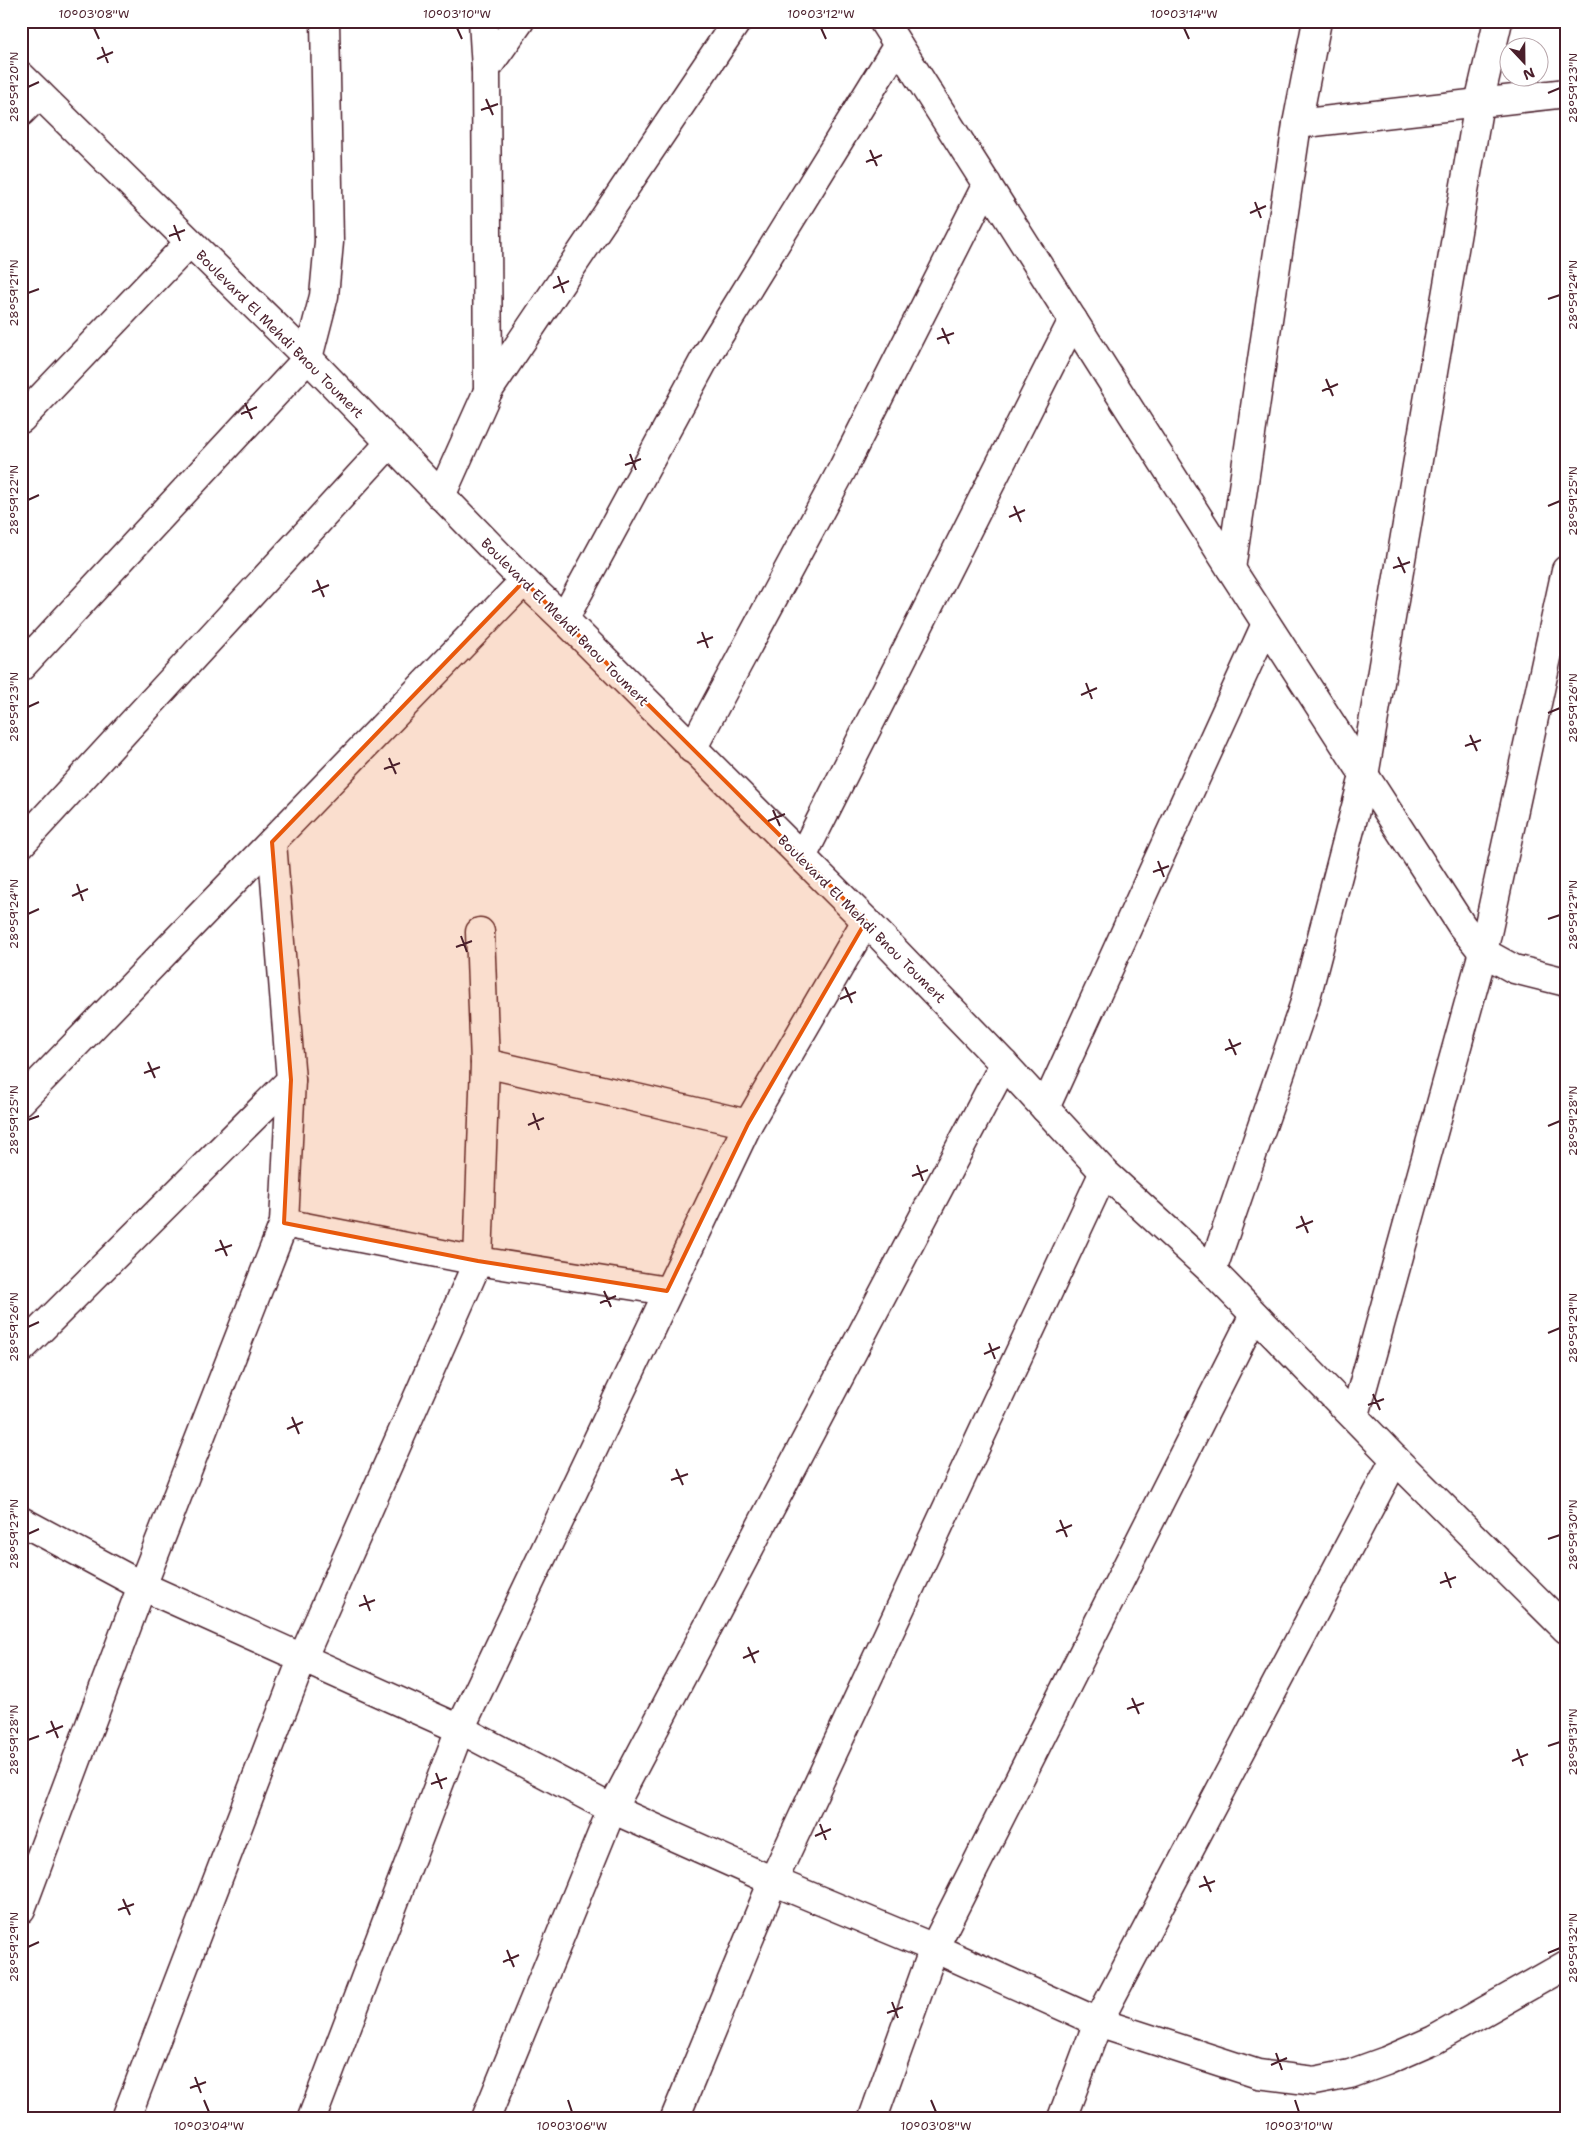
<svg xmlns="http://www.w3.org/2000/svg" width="1587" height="2139" viewBox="0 0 1587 2139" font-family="'Shantell Sans',sans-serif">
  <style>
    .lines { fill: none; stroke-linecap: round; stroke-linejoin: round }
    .minor-casing { stroke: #4a1f2b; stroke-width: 31 }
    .major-casing { stroke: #4a1f2b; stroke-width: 31 }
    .minor { stroke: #fff; stroke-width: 28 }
    .major { stroke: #fff; stroke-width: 28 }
    .marked { fill: #e8590c; fill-opacity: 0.2; stroke: #e8590c; stroke-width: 4; stroke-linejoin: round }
    .ticks { fill: none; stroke: #4a1f2b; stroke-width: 2 }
    .labels { text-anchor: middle; stroke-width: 4; stroke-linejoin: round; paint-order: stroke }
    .street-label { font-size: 14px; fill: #4a1f2b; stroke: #fff }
    .neatline { fill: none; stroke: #4a1f2b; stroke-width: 2 }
    .ticks-label { font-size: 12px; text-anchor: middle; fill: #4a1f2b }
  </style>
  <rect width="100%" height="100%" fill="#fff"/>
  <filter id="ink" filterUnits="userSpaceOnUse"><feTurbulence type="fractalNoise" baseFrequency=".02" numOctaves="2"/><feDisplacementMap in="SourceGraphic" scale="10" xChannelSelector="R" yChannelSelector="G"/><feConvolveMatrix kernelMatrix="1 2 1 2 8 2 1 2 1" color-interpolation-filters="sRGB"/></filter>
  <g filter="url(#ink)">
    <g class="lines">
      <defs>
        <g id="minor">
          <path d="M483 21 486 69 488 391"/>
          <path d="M883 21 1231 569 1462 926 1483 952 1514 969 1566 982"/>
          <path d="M486 69 520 21"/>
          <path d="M21 112 39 94"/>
          <path d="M1297 124 1566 93"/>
          <path d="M21 419 189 243"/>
          <path d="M441 496 488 391 737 21"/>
          <path d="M1231 569 1297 124 1317 21"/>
          <path d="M564 619 708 353 898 45"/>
          <path d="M21 667 308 358 324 296 329 242 325 21"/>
          <path d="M692 749 843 468 987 184"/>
          <path d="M21 844 389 444"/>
          <path d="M802 857 1073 320"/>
          <path d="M485 1063 748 1124"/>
          <path d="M21 1101 524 581"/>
          <path d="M1045 1108 1266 624"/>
          <path d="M284 1223 478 1261 667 1291"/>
          <path d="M1212 1271 1304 1005 1364 776 1479 103 1498 21"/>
          <path d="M21 1349 291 1080 272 842"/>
          <path d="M1355 1415 1483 952 1566 570"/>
          <path d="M21 1521 142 1586 460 1729 612 1809 773 1881 934 1948 1098 2022 1258 2074 1314 2081 1350 2074 1386 2061 1434 2040 1566 1965"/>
          <path d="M21 1909 142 1586 284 1223 291 1080"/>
          <path d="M126 2118 303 1657 478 1261 485 1063 480 932"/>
          <path d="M312 2118 460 1729 748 1124 866 921"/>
          <path d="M486 2118 612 1809 1004 1064"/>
          <path d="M675 2118 773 1881 1104 1172"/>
          <path d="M873 2118 934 1948 1254 1315"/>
          <path d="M1062 2118 1098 2022 1395 1459"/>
        </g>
        <path id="major" d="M21 76 308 358 524 581 564 619 866 921 1004 1064 1104 1172 1212 1271 1395 1459 1566 1629"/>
      </defs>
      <use href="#minor" class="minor-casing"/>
      <use href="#major" class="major-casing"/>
      <use href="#minor" class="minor"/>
      <use href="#major" class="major"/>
    </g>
  </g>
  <path class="marked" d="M524 581 866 921 748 1124 667 1291 478 1261 284 1223 291 1080 272 842Z"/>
  <path class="ticks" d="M94 28 99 39M457 28 462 39M821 28 826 39M1184 28 1189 39M102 47 108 63M97 59 113 52M28 87 39 82M1548 93 1560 88M486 99 493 115M481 110 498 104M870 150 877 166M866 162 882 155M1255 202 1261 218M1250 213 1266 206M174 225 180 241M169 236 185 230M558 276 564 293M553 288 569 281M28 293 39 289M1548 299 1560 295M942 328 949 344M937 339 954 333M1326 379 1333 396M1322 391 1338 384M245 403 252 419M241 414 257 407M630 454 636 470M625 465 641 459M28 500 39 495M1014 506 1021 522M1548 506 1560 501M1009 517 1025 510M1398 557 1405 573M1393 568 1410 562M317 580 324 597M312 592 329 585M702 632 708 648M697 643 713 637M1086 683 1092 699M1081 695 1097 688M28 707 39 702M1548 713 1560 708M1470 735 1477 751M1465 746 1481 740M389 758 396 774M384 769 400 763M773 810 780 826M768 821 785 814M1158 861 1164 877M1153 872 1169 866M77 884 83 901M72 896 88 889M28 914 39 909M1548 919 1560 915M461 936 467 952M456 947 472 941M845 987 852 1003M840 999 856 992M1229 1039 1236 1055M1225 1050 1241 1043M148 1062 155 1078M144 1073 160 1067M533 1113 539 1130M28 1120 39 1116M528 1125 544 1118M1548 1126 1560 1121M917 1165 923 1181M912 1176 928 1170M1301 1216 1308 1233M1296 1228 1313 1221M220 1240 227 1256M215 1251 232 1245M604 1291 611 1307M600 1303 616 1296M28 1327 39 1322M1548 1333 1560 1328M989 1343 995 1359M984 1354 1000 1347M1373 1394 1380 1410M1368 1405 1384 1399M292 1417 299 1434M287 1429 303 1422M676 1469 683 1485M671 1480 688 1474M1060 1520 1067 1537M1056 1532 1072 1525M28 1534 39 1529M1548 1539 1560 1535M1445 1572 1451 1588M1440 1583 1456 1577M364 1595 370 1611M359 1606 375 1600M748 1647 755 1663M743 1658 759 1651M1132 1698 1139 1714M1127 1709 1144 1703M51 1721 58 1738M46 1733 63 1726M28 1740 39 1736M1548 1746 1560 1742M1517 1749 1523 1766M1512 1761 1528 1754M436 1773 442 1789M431 1784 447 1778M820 1824 826 1840M815 1836 831 1829M1204 1876 1211 1892M1199 1887 1215 1881M123 1899 130 1915M118 1910 134 1904M28 1947 39 1942M507 1950 514 1967M1548 1953 1560 1948M503 1962 519 1955M892 2002 898 2018M887 2013 903 2007M1276 2053 1282 2070M1271 2065 1287 2058M195 2077 201 2093M190 2088 206 2082M204 2100 209 2112M568 2100 572 2112M931 2100 936 2112M1295 2100 1299 2112"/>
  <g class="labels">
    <g class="street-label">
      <text transform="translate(280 334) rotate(45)" y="5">Boulevard El Mehdi Bnou Toumert</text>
      <text transform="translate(565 622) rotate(45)" y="5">Boulevard El Mehdi Bnou Toumert</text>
      <text transform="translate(862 919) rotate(45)" y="5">Boulevard El Mehdi Bnou Toumert</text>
    </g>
  </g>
  <rect width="1587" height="2139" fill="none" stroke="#fff" stroke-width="55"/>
  <g transform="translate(1524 62) rotate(158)"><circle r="24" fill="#ffffff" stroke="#b7a5aa"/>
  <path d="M0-4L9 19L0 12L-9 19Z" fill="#4a1f2b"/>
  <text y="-8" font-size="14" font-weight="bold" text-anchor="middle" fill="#4a1f2b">N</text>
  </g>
  <rect x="28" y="28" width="1532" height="2084" class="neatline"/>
  <g class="ticks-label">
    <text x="94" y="18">10°03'08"W</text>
    <text x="457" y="18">10°03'10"W</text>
    <text x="821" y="18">10°03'12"W</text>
    <text x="1184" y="18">10°03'14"W</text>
    <text transform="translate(14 87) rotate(-90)" y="4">28°59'20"N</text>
    <text transform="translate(1573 88) rotate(-90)" y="4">28°59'23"N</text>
    <text transform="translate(14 293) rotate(-90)" y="4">28°59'21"N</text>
    <text transform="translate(1573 295) rotate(-90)" y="4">28°59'24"N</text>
    <text transform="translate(14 500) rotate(-90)" y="4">28°59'22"N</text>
    <text transform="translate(1573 501) rotate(-90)" y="4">28°59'25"N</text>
    <text transform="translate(14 707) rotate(-90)" y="4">28°59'23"N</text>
    <text transform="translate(1573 708) rotate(-90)" y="4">28°59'26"N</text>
    <text transform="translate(14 914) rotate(-90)" y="4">28°59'24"N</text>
    <text transform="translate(1573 915) rotate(-90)" y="4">28°59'27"N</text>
    <text transform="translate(14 1120) rotate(-90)" y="4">28°59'25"N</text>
    <text transform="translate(1573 1121) rotate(-90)" y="4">28°59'28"N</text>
    <text transform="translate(14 1327) rotate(-90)" y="4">28°59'26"N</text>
    <text transform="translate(1573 1328) rotate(-90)" y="4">28°59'29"N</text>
    <text transform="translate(14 1534) rotate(-90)" y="4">28°59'27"N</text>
    <text transform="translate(1573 1535) rotate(-90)" y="4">28°59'30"N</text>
    <text transform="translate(14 1740) rotate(-90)" y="4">28°59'28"N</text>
    <text transform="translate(1573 1742) rotate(-90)" y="4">28°59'31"N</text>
    <text transform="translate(14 1947) rotate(-90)" y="4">28°59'29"N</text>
    <text transform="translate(1573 1948) rotate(-90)" y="4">28°59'32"N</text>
    <text x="209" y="2130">10°03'04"W</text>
    <text x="572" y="2130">10°03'06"W</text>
    <text x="936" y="2130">10°03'08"W</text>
    <text x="1299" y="2130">10°03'10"W</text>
  </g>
</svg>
